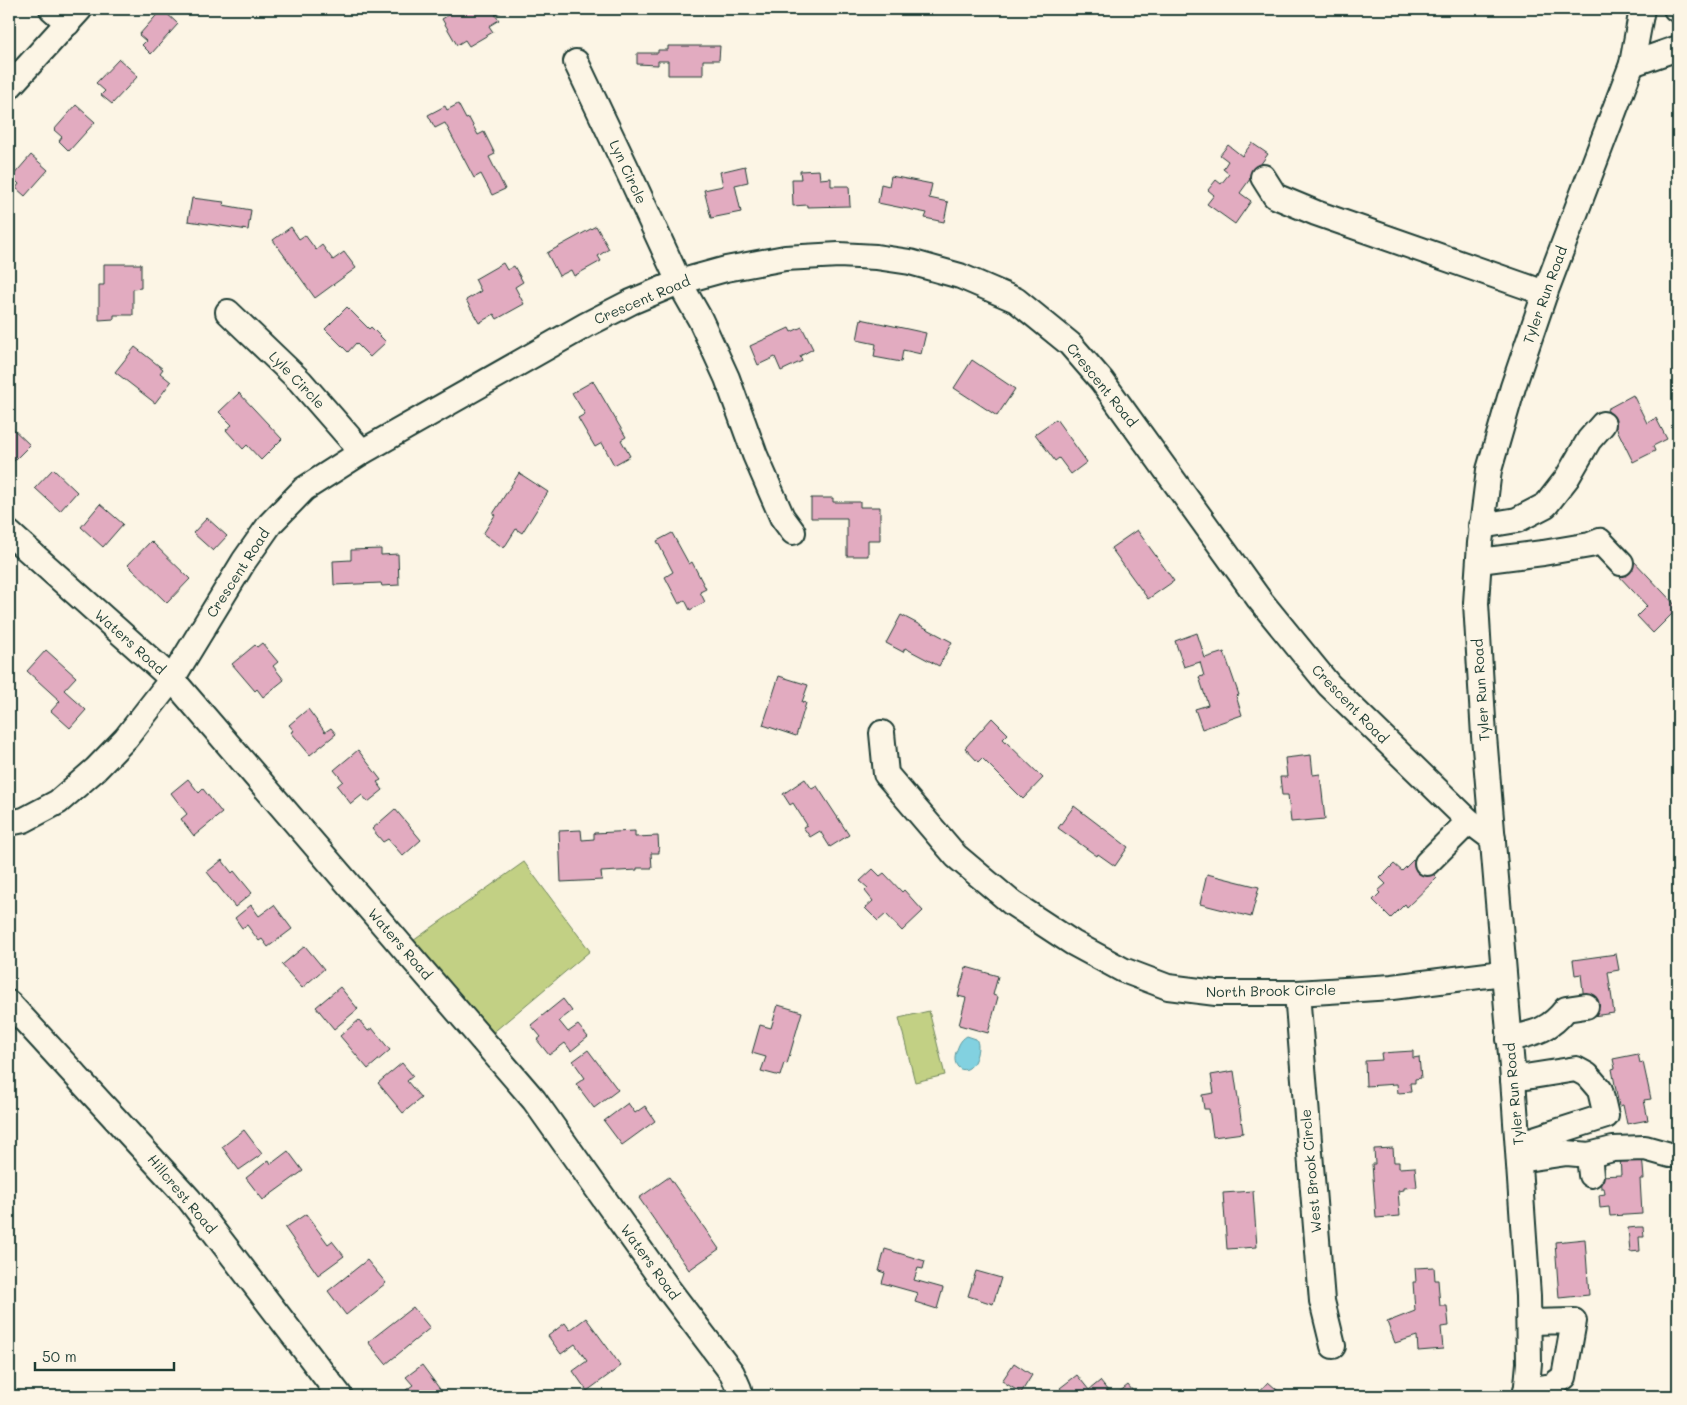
<svg xmlns="http://www.w3.org/2000/svg" width="1687" height="1405" viewBox="0 0 1687 1405" font-family="Mali,sans-serif">
  <style>
    .green { fill: #c2d084; stroke: #70865c }
    .water { fill: #82d1e0; stroke: #5a969b }
    .building { fill: #e2abc0; stroke: #1f3d34 }
    .lines { fill: none; stroke-linecap: round; stroke-linejoin: round }
    .minor-casing { stroke: #1f3d34; stroke-width: 28 }
    .minor { stroke: #fcf5e5; stroke-width: 24 }
    .labels { text-anchor: middle; stroke-width: 4; stroke-linejoin: round; paint-order: stroke }
    .street-label { font-size: 14px; fill: #1f3d34; stroke: #fcf5e5 }
  </style>
  <rect width="100%" height="100%" fill="#fcf5e5"/>
  <filter id="ink" filterUnits="userSpaceOnUse"><feTurbulence type="fractalNoise" baseFrequency=".02" numOctaves="2"/><feDisplacementMap in="SourceGraphic" scale="10" xChannelSelector="R" yChannelSelector="G"/><feConvolveMatrix kernelMatrix="1 2 1 2 8 2 1 2 1" color-interpolation-filters="sRGB"/></filter>
  <g filter="url(#ink)">
    <g class="green">
      <path d="M524 862 590 951 477 1046 403 948Z"/>
      <path d="M929 1011 945 1075 915 1082 899 1018Z"/>
    </g>
    <path class="water" d="M967 1036 976 1039C979 1044 978 1048 977 1054 971 1079 950 1071 956 1052 959 1045 960 1040 967 1036Z"/>
    <g class="building">
      <path d="M162 9 178 24 151 54 142 45 146 41 139 35Z"/>
      <path d="M459 9H506L495 15 499 20 489 26 493 32 469 46 465 40 457 45 442 19Z"/>
      <path d="M668 46H720L719 60H703V75H668V61H658V65L637 64V53H658V50H668Z"/>
      <path d="M119 59 138 76 112 104 101 95 105 91 96 83Z"/>
      <path d="M458 104 466 119 469 118 478 135 484 132 495 154 489 157 505 189 492 195 481 174 474 178 445 123 435 128 428 115 445 106 447 110Z"/>
      <path d="M76 105 95 122 69 151 59 141 62 137 54 130Z"/>
      <path d="M1252 143 1268 154 1240 193 1251 201 1235 224 1207 204 1214 195 1208 190 1216 180 1221 184 1229 174 1223 169 1228 161 1220 155 1228 145 1242 156Z"/>
      <path d="M31 155 48 170 25 196 16 188 19 184 12 177Z"/>
      <path d="M745 166 748 182 735 185 741 212 711 218 704 190 723 186 720 172Z"/>
      <path d="M819 170 820 179 831 178V186H849L850 206 807 207V205L793 206 792 179H801L800 171Z"/>
      <path d="M891 176 932 184 929 198 948 202 944 222 925 218 927 213 878 203 881 184 889 186Z"/>
      <path d="M192 198 224 202 223 205 251 210 248 230 188 221Z"/>
      <path d="M596 226 609 249 598 256 601 261 574 276 571 270 559 276 547 253Z"/>
      <path d="M291 227 299 239 305 235 316 250 322 245 333 260 344 252 356 268 315 298 273 240Z"/>
      <path d="M503 263 507 270 514 266 523 282 515 287 524 304 497 319 494 314 479 323 466 300 481 291 475 279Z"/>
      <path d="M104 264H141V288L133 289V315H114V319L99 320V285H104Z"/>
      <path d="M347 307 369 329 371 327 386 342 370 357 356 343 348 352 325 329Z"/>
      <path d="M861 319 926 333 921 354 903 350 901 362 874 357 876 344 857 340Z"/>
      <path d="M802 327 813 349 800 356 802 361 781 371 775 357 758 365 750 346 789 328 791 332Z"/>
      <path d="M135 347 163 369 160 373 171 382 155 403 115 372Z"/>
      <path d="M972 360 1015 389 997 416 954 388Z"/>
      <path d="M593 381 626 437 621 440 630 456 614 465 602 443 595 447 578 418 585 414 572 393Z"/>
      <path d="M239 393 282 439 261 460 247 445 243 449 226 430 232 425 219 412Z"/>
      <path d="M1633 395 1647 423 1656 418 1667 439 1653 446 1655 451 1633 462 1607 409Z"/>
      <path d="M1056 419 1087 462 1071 474 1059 458 1055 461 1035 434Z"/>
      <path d="M9 425 30 445 9 466Z"/>
      <path d="M53 469 77 492 60 511 35 488Z"/>
      <path d="M519 473 548 492 522 533 516 529 504 548 483 534 495 515 493 514Z"/>
      <path d="M811 498H833V502H860V507H880V540H868V556H847V518H811Z"/>
      <path d="M100 504 123 524 103 547 81 527Z"/>
      <path d="M207 518 227 536 213 551 193 533Z"/>
      <path d="M1137 530 1174 581 1148 599 1111 548Z"/>
      <path d="M672 533 689 564 692 562 706 589 700 592 705 602 690 610 685 600 679 604 665 577 673 572 657 541Z"/>
      <path d="M151 541 190 579 167 603 128 565Z"/>
      <path d="M381 549V555L398 554 399 585 382 586 381 583 334 585 333 561 351 560V550Z"/>
      <path d="M1633 560 1678 608 1653 633 1637 616 1647 606 1618 575Z"/>
      <path d="M901 615 952 642 939 666 905 648 903 652 886 643Z"/>
      <path d="M1197 633 1205 658 1224 652 1239 695 1236 696 1242 715 1202 729 1195 709 1208 705 1199 677 1204 676 1200 662 1184 667 1175 641Z"/>
      <path d="M262 643 278 662 273 666 284 680 263 697 257 689 255 691 232 664 255 645 257 647Z"/>
      <path d="M46 650 76 677 64 690 86 710 70 728 51 711 60 701 27 671Z"/>
      <path d="M779 676 808 685 802 702 806 703 796 736 763 725Z"/>
      <path d="M308 709 325 732 331 728 336 734 310 755 291 732 294 731 289 725Z"/>
      <path d="M992 718 1008 734 1003 739 1043 778 1023 799 982 758 978 762 965 748Z"/>
      <path d="M358 750 381 780 377 782 383 790 368 802 362 795 351 804 337 786 343 781 334 770Z"/>
      <path d="M1311 755 1313 775 1320 774 1325 819 1291 822 1288 795H1282L1280 777H1287L1285 758Z"/>
      <path d="M188 779 199 793 203 789 222 813 194 836 181 819 187 814 171 793Z"/>
      <path d="M805 779 812 789 817 786 849 835 830 847 820 831 810 837 803 827 807 825 793 803 790 805 783 794Z"/>
      <path d="M1074 806 1128 847 1115 866 1098 854 1097 856 1058 828Z"/>
      <path d="M395 809 421 840 403 856 388 839 383 842 372 829Z"/>
      <path d="M581 830 582 840 594 839V833L635 831V837L658 836 659 853H651L652 868H637V870L601 872 602 880 561 882 559 831Z"/>
      <path d="M1416 857 1437 878 1407 907 1405 904 1391 918 1373 900 1380 893 1378 891 1386 884 1380 878 1394 864 1402 871Z"/>
      <path d="M222 860 232 873 234 871 252 893 235 907 207 872Z"/>
      <path d="M873 869 880 876 884 873 902 892 904 890 923 911 902 931 886 914 878 921 865 908 873 901 865 891 868 888 860 881Z"/>
      <path d="M1207 874 1259 887 1251 917 1200 904Z"/>
      <path d="M251 905 259 916 274 905 292 929 268 947 262 939 259 941 247 925 242 928 235 918Z"/>
      <path d="M305 946 324 969 302 988 282 965Z"/>
      <path d="M1616 954 1619 970 1608 972 1614 1013 1593 1016 1590 999 1584 1000 1581 974 1575 975 1573 960Z"/>
      <path d="M966 967 998 976 993 995 998 997 988 1033 959 1025 966 998 958 996Z"/>
      <path d="M340 987 358 1009 334 1029 316 1007Z"/>
      <path d="M563 999 572 1011 559 1021 568 1032 578 1025 588 1037 571 1051 565 1043 549 1055 537 1040 541 1037 531 1025Z"/>
      <path d="M778 1005 802 1012 787 1064 784 1063 780 1076 761 1071 766 1057 752 1053 760 1025 771 1028Z"/>
      <path d="M359 1020 368 1031 372 1028 390 1050 368 1069 340 1036Z"/>
      <path d="M588 1050 618 1090 594 1108 576 1084 585 1078 573 1061Z"/>
      <path d="M1413 1051V1058L1419 1057 1421 1078 1415 1079V1083H1410L1411 1092 1398 1093 1397 1084 1366 1086 1365 1061 1382 1060 1381 1053Z"/>
      <path d="M1638 1054 1640 1063 1643 1062 1651 1099 1644 1100 1648 1120 1627 1124 1623 1105 1619 1106 1612 1069 1615 1068 1613 1059Z"/>
      <path d="M402 1063 413 1076 407 1081 421 1098 403 1113 378 1083Z"/>
      <path d="M1234 1071 1243 1133 1213 1137 1209 1109H1204L1202 1095 1214 1093 1211 1075Z"/>
      <path d="M628 1103 635 1113 645 1106 655 1121 622 1145 604 1121Z"/>
      <path d="M244 1130 262 1154 239 1170 222 1147Z"/>
      <path d="M1393 1148 1394 1162H1399V1168L1415 1167 1417 1187 1404 1188V1190L1398 1191 1400 1216 1376 1218 1372 1164H1375L1374 1149Z"/>
      <path d="M288 1151 303 1171 263 1200 246 1178 269 1160 271 1164Z"/>
      <path d="M1642 1154 1644 1179H1640L1642 1214 1610 1216 1609 1207 1600 1208 1599 1195 1605 1194 1604 1188H1601L1600 1176 1621 1175 1620 1155Z"/>
      <path d="M669 1177 719 1249 689 1270 639 1198Z"/>
      <path d="M1253 1191 1257 1247 1227 1249 1223 1193Z"/>
      <path d="M306 1214 328 1244 332 1241 344 1256 318 1275 285 1228Z"/>
      <path d="M1638 1227H1643L1644 1237H1639L1640 1251 1630 1252 1628 1228Z"/>
      <path d="M1585 1239 1589 1295 1559 1298 1555 1242Z"/>
      <path d="M885 1249 925 1261 923 1269 918 1268 914 1280 943 1288 937 1309 915 1302 918 1293 882 1283 885 1273 879 1271Z"/>
      <path d="M367 1260 386 1283 346 1315 328 1291Z"/>
      <path d="M1434 1267 1435 1280H1438L1440 1306H1447L1449 1326 1441 1327 1443 1349 1418 1351 1417 1336 1395 1343 1387 1322 1415 1311 1413 1282H1416L1415 1268Z"/>
      <path d="M976 1271 1001 1278 993 1304 968 1296Z"/>
      <path d="M413 1307 430 1328 386 1364 368 1342Z"/>
      <path d="M586 1318 621 1366 587 1391 573 1371 587 1361 575 1344 561 1354 548 1336 565 1323 570 1330Z"/>
      <path d="M1014 1363 1032 1375 1021 1393 1002 1381Z"/>
      <path d="M422 1365 445 1396H410L406 1390 413 1385 406 1377Z"/>
      <path d="M1077 1375 1089 1390 1100 1381 1112 1396H1066L1060 1388Z"/>
      <path d="M1268 1382 1284 1396H1255Z"/>
      <path d="M1128 1385 1137 1396H1114Z"/>
    </g>
    <g class="lines">
      <defs>
        <g id="minor">
          <path d="M52 9 68 23"/>
          <path d="M1676 9 1678 10"/>
          <path d="M576 62 633 182 679 282 700 319 727 378 755 455 782 517 793 532"/>
          <path d="M1632 64 1678 48"/>
          <path d="M9 87 80 9"/>
          <path d="M1263 177 1275 196 1316 213 1545 293"/>
          <path d="M228 312 300 381 362 452"/>
          <path d="M1481 526 1517 520 1546 505 1567 478 1589 440 1603 424"/>
          <path d="M9 533 172 679 534 1100 669 1290 732 1373 739 1389 738 1396"/>
          <path d="M1479 561 1543 553 1590 545 1600 541 1621 563"/>
          <path d="M882 733 886 774 956 856 1012 903 1073 943 1123 970 1168 987 1216 993H1297L1392 987 1503 973"/>
          <path d="M9 823 24 820 58 802 96 769 126 738 172 679 244 561 270 524 304 489 362 452 586 325 631 302 679 282 726 269 785 258 839 255 876 257 910 262 960 276 1016 300 1070 344 1102 381 1259 599 1329 685 1469 821 1493 839"/>
          <path d="M1427 863 1469 821"/>
          <path d="M1297 993 1322 1301 1333 1346"/>
          <path d="M9 1003 189 1199 340 1396"/>
          <path d="M1509 1039C1534 1033 1549 1031 1566 1009L1586 1006"/>
          <path d="M1513 1079 1576 1069 1587 1075 1600 1090 1606 1116 1518 1144"/>
          <path d="M1589 1155 1591 1175"/>
          <path d="M1519 1160 1567 1153 1589 1155 1613 1149 1645 1148 1670 1155"/>
          <path d="M1526 1390 1552 1386 1564 1377 1574 1321 1529 1322"/>
          <path d="M1526 1396 1529 1363 1528 1296 1513 1079 1484 736 1476 603 1480 543 1489 470 1513 387 1545 293 1632 64 1642 9"/>
        </g>
      </defs>
      <use href="#minor" class="minor-casing"/>
      <use href="#minor" class="minor"/>
    </g>
  </g>
  <g class="labels">
    <g class="street-label">
      <text transform="translate(628 172) rotate(65)" y="5">Lyn Circle</text>
      <text transform="translate(1545 295) rotate(-70)" y="5">Tyler Run Road</text>
      <text transform="translate(642 300) rotate(-23)" y="5">Crescent Road</text>
      <text transform="translate(297 380) rotate(46)" y="5">Lyle Circle</text>
      <text transform="translate(1102 385) rotate(51)" y="5">Crescent Road</text>
      <text transform="translate(238 573) rotate(-57)" y="5">Crescent Road</text>
      <text transform="translate(130 642) rotate(42)" y="5">Waters Road</text>
      <text transform="translate(1481 690) rotate(-94)" y="5">Tyler Run Road</text>
      <text transform="translate(1350 704) rotate(46)" y="5">Crescent Road</text>
      <text transform="translate(400 944) rotate(49)" y="5">Waters Road</text>
      <text transform="translate(1271 991) rotate(-1)" y="5">North Brook Circle</text>
      <text transform="translate(1514 1094) rotate(-95)" y="5">Tyler Run Road</text>
      <text transform="translate(1311 1171) rotate(-95)" y="5">West Brook Circle</text>
      <text transform="translate(182 1194) rotate(50)" y="5">Hillcrest Road</text>
      <text transform="translate(650 1262) rotate(54)" y="5">Waters Road</text>
    </g>
  </g>
  <rect width="1687" height="1405" fill="none" stroke="#fcf5e5" stroke-width="30"/>
  <rect x="15" y="15" width="1657" height="1375" fill="none" stroke="#1f3d34" stroke-width="2" filter="url(#ink)"/>
  <path d="M35 1362v8h139v-8" fill="none" stroke="#1f3d34" stroke-width="2.5"/>
  <text x="42" y="1362" font-size="15" fill="#1f3d34" stroke="#fcf5e5" stroke-width="4" paint-order="stroke">50 m</text>
</svg>
